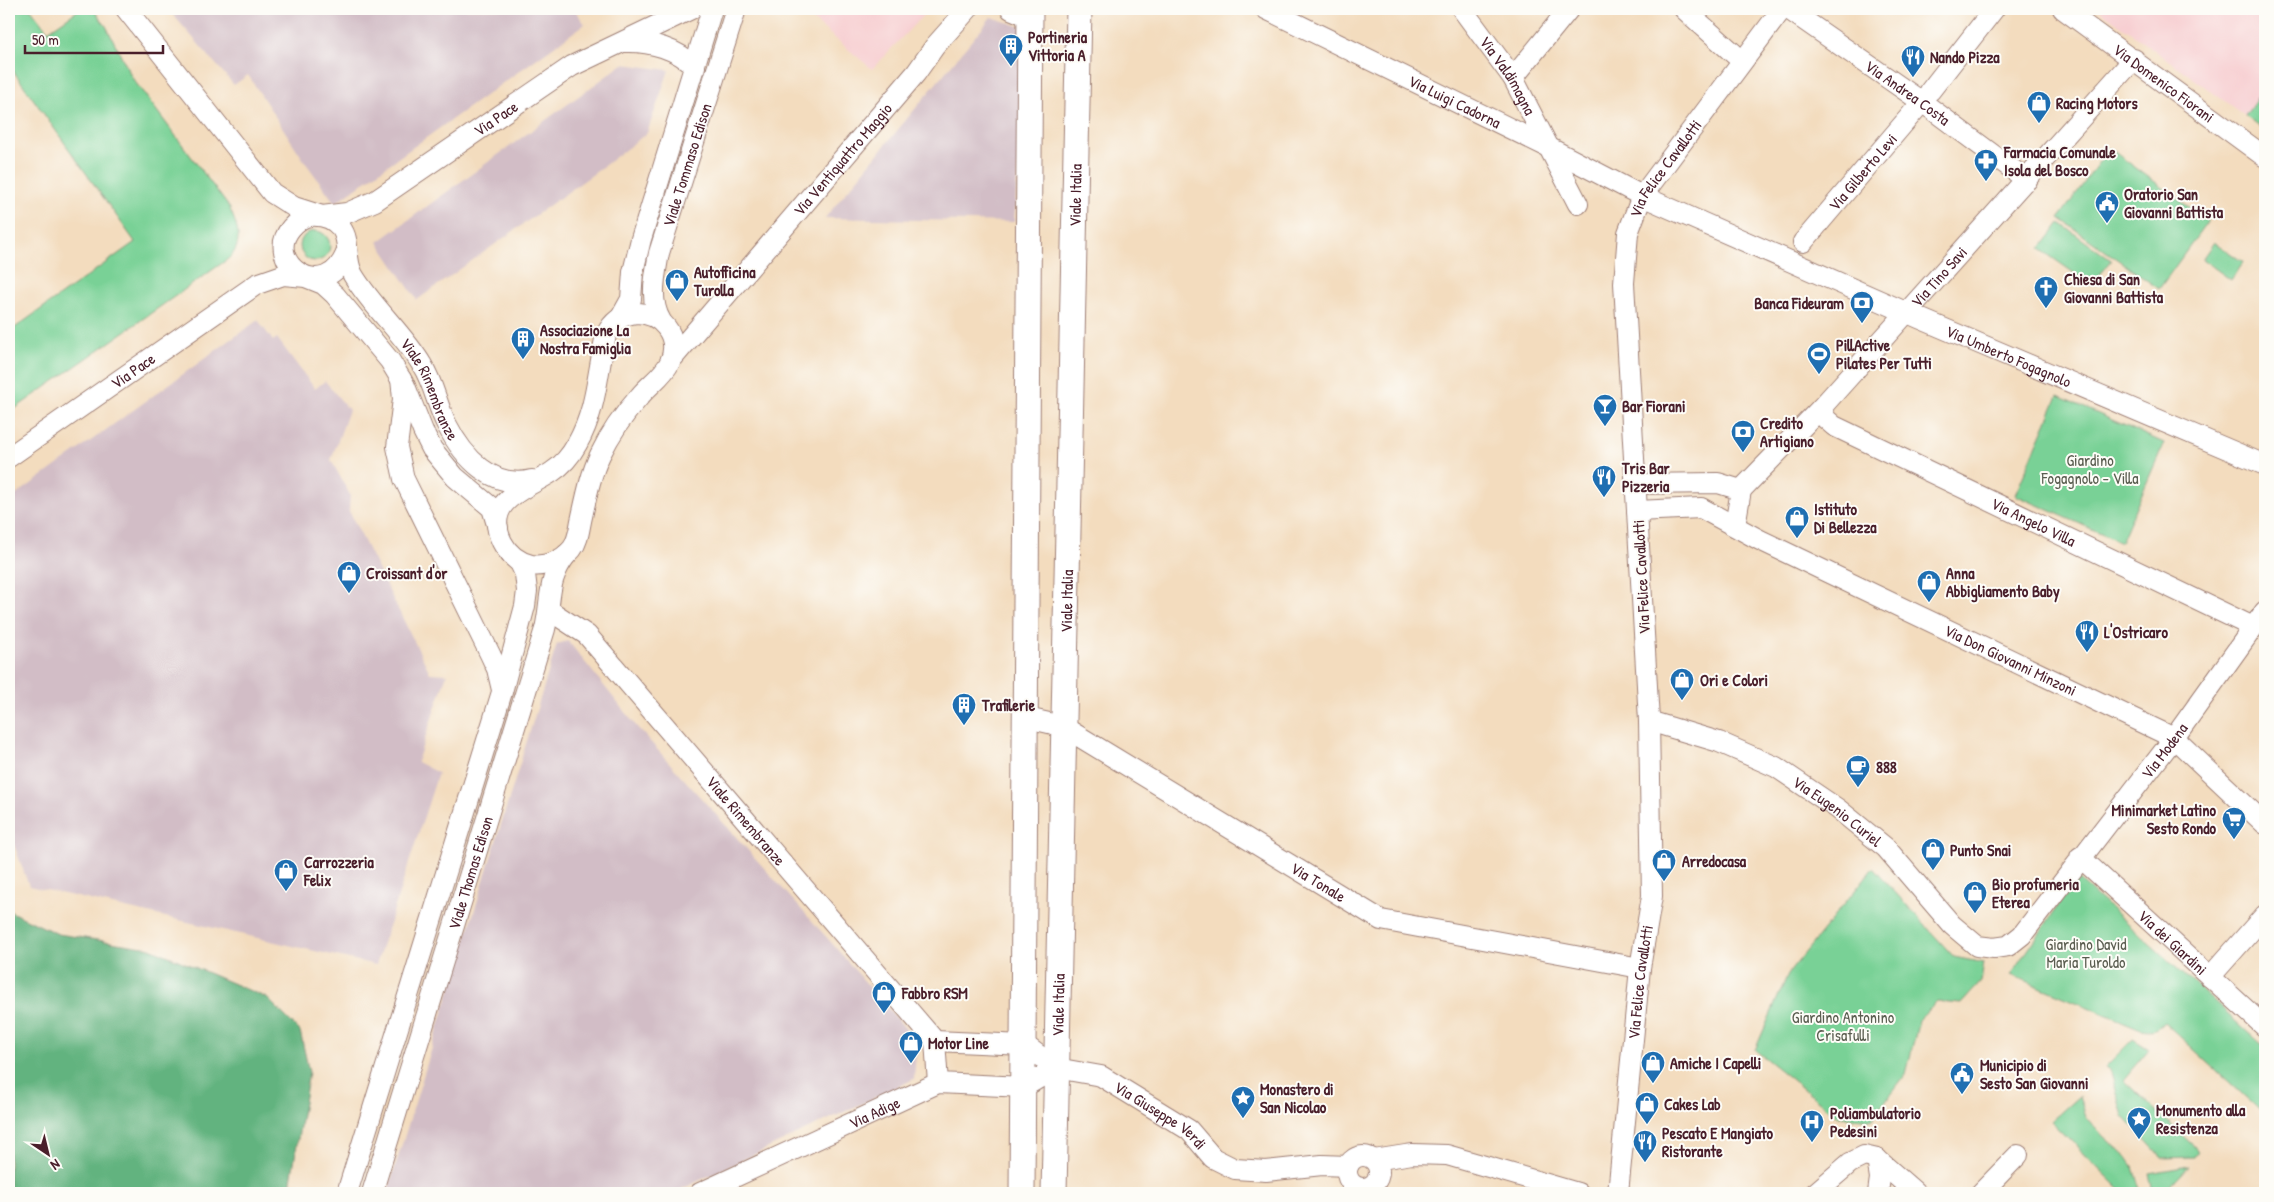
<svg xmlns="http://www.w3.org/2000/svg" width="2274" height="1202" viewBox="0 0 2274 1202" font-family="'Patrick Hand',sans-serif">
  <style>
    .built { fill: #f7cfd2 }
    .industrial { fill: #d2bdc6 }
    .green { fill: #79d196; stroke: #627860 }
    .forest { fill: #62b37f; stroke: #566955 }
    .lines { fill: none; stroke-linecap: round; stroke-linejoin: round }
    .minor-casing { stroke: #9e7e74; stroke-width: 22 }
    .major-casing { stroke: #9e7e74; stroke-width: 27 }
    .minor { stroke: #fff; stroke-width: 20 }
    .major { stroke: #fff; stroke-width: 25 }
    .labels { text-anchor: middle; stroke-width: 4; stroke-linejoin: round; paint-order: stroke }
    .poi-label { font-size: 16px; font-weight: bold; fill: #4a1f2b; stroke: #fdfcf7; text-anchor: start }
    .street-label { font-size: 16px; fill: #4a1f2b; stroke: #fdfcf7 }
    .park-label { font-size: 16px; fill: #5a5d50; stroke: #fdfcf7 }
  </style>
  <rect width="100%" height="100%" fill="#fdfcf7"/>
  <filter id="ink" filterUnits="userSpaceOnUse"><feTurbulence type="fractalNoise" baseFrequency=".02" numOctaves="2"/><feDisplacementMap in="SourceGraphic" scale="10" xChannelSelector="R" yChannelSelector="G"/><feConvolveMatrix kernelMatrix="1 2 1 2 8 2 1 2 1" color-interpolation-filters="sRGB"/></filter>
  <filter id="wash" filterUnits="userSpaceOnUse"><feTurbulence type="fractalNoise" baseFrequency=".0096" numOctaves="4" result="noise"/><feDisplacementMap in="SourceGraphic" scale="20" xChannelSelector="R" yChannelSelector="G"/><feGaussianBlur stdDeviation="1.12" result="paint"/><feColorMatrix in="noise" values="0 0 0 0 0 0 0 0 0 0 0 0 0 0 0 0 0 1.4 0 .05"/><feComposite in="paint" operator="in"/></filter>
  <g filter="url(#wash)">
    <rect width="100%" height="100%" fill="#f3dcbe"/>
    <g class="built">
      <path d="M800 9H929L872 69Z"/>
      <path d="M2098 9H2265V87L2245 116Z"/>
    </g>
    <g class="industrial">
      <path d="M168 9H574L585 24 335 203 305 162 248 75 234 85Z"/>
      <path d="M991 17 1022 27 1021 118 1014 222 825 218Z"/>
      <path d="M623 64 669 70 647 133 596 172 417 300 378 242Z"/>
      <path d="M258 320 273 341 277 338 315 389 325 381 349 410 331 460 350 495 349 511 430 673 447 674 417 762 438 773 376 965 29 886 9 831V500Z"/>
      <path d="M568 641 637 727 829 940 917 1042 914 1079 673 1193H387L557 644Z"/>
    </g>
    <g class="green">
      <path d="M21 9H31L48 31 80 9H93L106 26 133 79 229 207C237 225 245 244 228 259L9 413V332L135 242 9 65V17Z"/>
      <path d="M2265 87V131L2245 116Z"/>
      <path d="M2109 148 2208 221 2159 289 2059 218Z"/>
      <path d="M2060 223 2111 260 2091 285 2040 249Z"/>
      <circle cx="315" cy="246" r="15"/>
      <path d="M2214 242 2243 262 2231 280 2202 259Z"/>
      <path d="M2058 396 2164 443 2121 542 2015 495Z"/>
      <path d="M1873 868 1954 957 1984 963 1981 982 1961 1004 1937 1002 1919 1020 1906 1074 1871 1120 1837 1116 1755 1050 1788 974Z"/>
      <path d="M2077 878 2265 1048V1115L2164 1022C2156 1030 2152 1031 2141 1029L2011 975Z"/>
      <path d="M2133 1039 2149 1049 2123 1080 2199 1151 2194 1157 2162 1158 2124 1116 2110 1069 2105 1067Z"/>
      <path d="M2079 1096 2086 1116 2103 1136 2126 1156 2133 1166 2141 1193H2124L2051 1121Z"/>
      <path d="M2189 1166 2164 1193H2153L2149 1173Z"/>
    </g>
    <path class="forest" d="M9 911 58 934 150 948 267 998 300 1031 309 1072 289 1193H9Z"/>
  </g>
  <g filter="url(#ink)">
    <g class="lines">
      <defs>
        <g id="minor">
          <path d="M126 9 272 193 294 207 319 215"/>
          <path d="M1011 9 1030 17"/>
          <path id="s1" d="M1266 9 1548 147 1642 196 1919 318 2265 465"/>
          <path id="s2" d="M1462 9 1513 78 1578 204"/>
          <path d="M1684 9 1742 61"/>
          <path id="s3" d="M1788 9 1922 102 2027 180"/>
          <path id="s4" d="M2063 9 2265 157"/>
          <path d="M625 42C650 41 678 49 695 67"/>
          <path d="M1513 78 1569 9"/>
          <path d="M1930 91 1994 9"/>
          <path id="s5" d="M322 216 347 213 375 201 572 66 691 9"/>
          <path id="s6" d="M1803 242 1922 102"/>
          <path id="s7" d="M347 251C326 308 262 262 291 228 296 222 302 217 310 216 322 215 333 218 341 228 351 241 344 258 353 275 373 308 403 333 422 365 434 384 437 406 447 425 463 457 493 490 532 480"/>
          <path d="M308 278 323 284 335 295 390 361 405 386 423 431 432 449 455 477 492 508 498 528"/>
          <path d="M636 313C661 313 681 336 670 362 664 375 649 385 640 396 624 414 610 434 600 455 590 476 586 499 581 521 579 531 578 541 572 549 562 561 546 567 531 565 519 562 508 554 502 542 482 500 527 489 552 472 563 465 571 455 577 444 597 409 597 373 606 335 612 322 621 315 636 313Z"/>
          <path d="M621 317 631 299 633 272 641 239 712 9"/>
          <path id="s8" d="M661 321C649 301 655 276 659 253L736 9"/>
          <path id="s9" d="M671 360 916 73 935 46 968 9"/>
          <path d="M401 379 403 399 397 447 404 479 490 654 497 669 502 690"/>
          <path id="s10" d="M1821 408 1826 419 1834 426 2253 627"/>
          <path id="s11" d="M9 457 257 284 283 275 306 277"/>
          <path d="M1636 484 1718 483 1741 490 1735 526"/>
          <path id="s12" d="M1741 490 1821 408 2134 59"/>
          <path id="s13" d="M1637 511 1701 508 1760 540 2174 738 2265 824"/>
          <path id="s14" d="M549 610 587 635 935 1041 1025 1045 1056 1068 1101 1076 1189 1130 1213 1158 1235 1169 1266 1171 1322 1165 1348 1166"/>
          <path id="s15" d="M1027 718 1062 726 1381 920 1640 968"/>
          <path id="s16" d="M1649 721 1719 742 1776 767 1838 809 1886 848 1952 925 1977 946 1994 948 2008 946 2022 935 2174 738 2265 611"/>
          <path id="s17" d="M2080 857 2265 1027"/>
          <path d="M2210 977 2265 915"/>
          <path d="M935 1041 938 1083"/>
          <circle cx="1363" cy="1172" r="16"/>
          <path d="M1877 1159 1916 1193"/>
          <path d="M1374 1160 1412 1154 1447 1155 1578 1193"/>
          <path d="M347 1193 502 692 525 606 527 591 525 574 520 563 511 555"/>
          <path id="s18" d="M372 1193 545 629C552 600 546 580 567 554"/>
          <path id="s19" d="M700 1193 938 1083 1024 1087 1056 1068"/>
          <path id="s20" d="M1618 1193 1640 968 1652 896 1649 721 1624 283 1628 233 1642 196 1782 9"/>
          <path d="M1815 1193 1850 1163 1864 1156 1877 1159 1880 1178 1878 1193"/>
          <path d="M1981 1193 2018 1155"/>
        </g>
        <g id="major">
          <path d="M1022 1193 1030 9"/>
          <path id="s21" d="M1054 1193 1079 9"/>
        </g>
      </defs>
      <use href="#minor" class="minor-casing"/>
      <use href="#major" class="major-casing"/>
      <use href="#minor" class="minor"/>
      <use href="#major" class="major"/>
    </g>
  </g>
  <defs>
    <symbol id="building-pin" viewBox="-11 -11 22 30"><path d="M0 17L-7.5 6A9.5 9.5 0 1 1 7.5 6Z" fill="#1f6fb2" stroke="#fdfcf7"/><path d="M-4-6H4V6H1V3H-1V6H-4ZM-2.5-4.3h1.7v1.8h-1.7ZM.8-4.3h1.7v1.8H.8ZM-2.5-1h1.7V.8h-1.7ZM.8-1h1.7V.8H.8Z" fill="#fff"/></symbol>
    <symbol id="restaurant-pin" viewBox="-11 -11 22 30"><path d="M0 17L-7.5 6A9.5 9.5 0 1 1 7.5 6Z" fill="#1f6fb2" stroke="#fdfcf7"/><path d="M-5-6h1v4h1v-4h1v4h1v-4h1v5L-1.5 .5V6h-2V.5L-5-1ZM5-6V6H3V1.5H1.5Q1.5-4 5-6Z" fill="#fff"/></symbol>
    <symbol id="shop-pin" viewBox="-11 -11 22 30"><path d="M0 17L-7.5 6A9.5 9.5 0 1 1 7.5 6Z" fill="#1f6fb2" stroke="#fdfcf7"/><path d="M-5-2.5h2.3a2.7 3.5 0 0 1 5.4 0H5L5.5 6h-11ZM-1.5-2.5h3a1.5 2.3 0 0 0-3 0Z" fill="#fff"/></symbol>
    <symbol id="pharmacy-pin" viewBox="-11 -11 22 30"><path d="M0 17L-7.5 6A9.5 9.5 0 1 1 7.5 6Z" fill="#1f6fb2" stroke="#fdfcf7"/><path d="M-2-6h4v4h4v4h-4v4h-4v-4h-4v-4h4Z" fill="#fff"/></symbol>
    <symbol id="civic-pin" viewBox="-11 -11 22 30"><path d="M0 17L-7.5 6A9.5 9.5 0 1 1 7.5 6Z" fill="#1f6fb2" stroke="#fdfcf7"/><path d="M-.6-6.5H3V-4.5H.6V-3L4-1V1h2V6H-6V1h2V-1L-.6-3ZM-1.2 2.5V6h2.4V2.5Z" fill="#fff"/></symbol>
    <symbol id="church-pin" viewBox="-11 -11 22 30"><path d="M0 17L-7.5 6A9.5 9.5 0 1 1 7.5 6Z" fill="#1f6fb2" stroke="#fdfcf7"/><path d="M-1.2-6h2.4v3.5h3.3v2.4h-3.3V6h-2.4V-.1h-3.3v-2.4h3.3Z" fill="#fff"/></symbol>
    <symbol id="bank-pin" viewBox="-11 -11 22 30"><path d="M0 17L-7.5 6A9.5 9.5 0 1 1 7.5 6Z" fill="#1f6fb2" stroke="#fdfcf7"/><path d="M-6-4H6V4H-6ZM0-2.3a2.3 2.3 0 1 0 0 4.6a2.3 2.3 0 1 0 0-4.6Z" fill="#fff"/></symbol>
    <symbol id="stadium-pin" viewBox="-11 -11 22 30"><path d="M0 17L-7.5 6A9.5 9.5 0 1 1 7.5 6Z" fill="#1f6fb2" stroke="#fdfcf7"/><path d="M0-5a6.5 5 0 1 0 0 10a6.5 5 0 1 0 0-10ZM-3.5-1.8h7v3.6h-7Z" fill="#fff"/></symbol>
    <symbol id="bar-pin" viewBox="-11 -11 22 30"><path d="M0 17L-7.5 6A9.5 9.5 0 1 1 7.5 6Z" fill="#1f6fb2" stroke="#fdfcf7"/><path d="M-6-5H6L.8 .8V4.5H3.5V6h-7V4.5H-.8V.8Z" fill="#fff"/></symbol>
    <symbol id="cafe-pin" viewBox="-11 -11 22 30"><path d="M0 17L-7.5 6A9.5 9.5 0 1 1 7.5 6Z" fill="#1f6fb2" stroke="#fdfcf7"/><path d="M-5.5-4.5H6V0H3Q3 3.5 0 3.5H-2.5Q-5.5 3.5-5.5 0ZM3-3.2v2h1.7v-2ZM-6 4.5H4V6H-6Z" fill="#fff"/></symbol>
    <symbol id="supermarket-pin" viewBox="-11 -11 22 30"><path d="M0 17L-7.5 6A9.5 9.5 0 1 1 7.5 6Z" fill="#1f6fb2" stroke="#fdfcf7"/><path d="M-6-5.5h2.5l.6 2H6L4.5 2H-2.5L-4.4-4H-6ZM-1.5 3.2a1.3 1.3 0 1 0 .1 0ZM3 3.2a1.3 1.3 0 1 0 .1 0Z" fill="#fff"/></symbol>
    <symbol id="sight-pin" viewBox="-11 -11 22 30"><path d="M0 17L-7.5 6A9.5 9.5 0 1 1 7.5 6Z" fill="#1f6fb2" stroke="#fdfcf7"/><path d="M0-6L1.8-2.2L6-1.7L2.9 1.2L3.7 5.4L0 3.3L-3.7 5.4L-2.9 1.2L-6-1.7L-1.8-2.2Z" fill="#fff"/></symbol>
    <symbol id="hospital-pin" viewBox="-11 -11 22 30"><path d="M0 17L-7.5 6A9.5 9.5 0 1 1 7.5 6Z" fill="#1f6fb2" stroke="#fdfcf7"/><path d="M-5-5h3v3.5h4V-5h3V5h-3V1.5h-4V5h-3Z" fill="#fff"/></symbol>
  </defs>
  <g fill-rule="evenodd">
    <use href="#building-pin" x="997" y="32" width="28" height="38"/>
    <use href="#restaurant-pin" x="1899" y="43" width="28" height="38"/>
    <use href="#shop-pin" x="2025" y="89" width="28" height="38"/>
    <use href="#pharmacy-pin" x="1972" y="147" width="28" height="38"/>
    <use href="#civic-pin" x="2093" y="189" width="28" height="38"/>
    <use href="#shop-pin" x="663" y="267" width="28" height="38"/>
    <use href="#church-pin" x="2032" y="274" width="28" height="38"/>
    <use href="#bank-pin" x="1848" y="289" width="28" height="38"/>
    <use href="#building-pin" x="509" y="325" width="28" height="38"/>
    <use href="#stadium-pin" x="1805" y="340" width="28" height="38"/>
    <use href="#bar-pin" x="1591" y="392" width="28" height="38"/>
    <use href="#bank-pin" x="1729" y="418" width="28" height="38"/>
    <use href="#restaurant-pin" x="1590" y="463" width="28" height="38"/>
    <use href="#shop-pin" x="1783" y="504" width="28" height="38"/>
    <use href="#shop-pin" x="335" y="559" width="28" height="38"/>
    <use href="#shop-pin" x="1915" y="568" width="28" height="38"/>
    <use href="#restaurant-pin" x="2073" y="618" width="28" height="38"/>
    <use href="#shop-pin" x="1668" y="666" width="28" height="38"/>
    <use href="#building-pin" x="950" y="691" width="28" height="38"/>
    <use href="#cafe-pin" x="1844" y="753" width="28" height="38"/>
    <use href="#supermarket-pin" x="2220" y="805" width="28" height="38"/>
    <use href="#shop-pin" x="1919" y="836" width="28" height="38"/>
    <use href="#shop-pin" x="1650" y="847" width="28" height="38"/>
    <use href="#shop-pin" x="272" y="857" width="28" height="38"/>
    <use href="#shop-pin" x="1961" y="879" width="28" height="38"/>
    <use href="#shop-pin" x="870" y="979" width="28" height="38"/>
    <use href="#shop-pin" x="897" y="1029" width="28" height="38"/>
    <use href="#shop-pin" x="1639" y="1049" width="28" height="38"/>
    <use href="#civic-pin" x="1948" y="1060" width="28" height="38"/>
    <use href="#sight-pin" x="1229" y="1084" width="28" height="38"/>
    <use href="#shop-pin" x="1633" y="1090" width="28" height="38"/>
    <use href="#sight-pin" x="2125" y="1105" width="28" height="38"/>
    <use href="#hospital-pin" x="1798" y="1108" width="28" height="38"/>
    <use href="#restaurant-pin" x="1631" y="1128" width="28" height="38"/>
  </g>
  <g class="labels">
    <g class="poi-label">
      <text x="1028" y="43">Portineria<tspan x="1028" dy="18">Vittoria A</tspan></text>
      <text x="1930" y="63">Nando Pizza</text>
      <text x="2056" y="109">Racing Motors</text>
      <text x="2004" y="158">Farmacia Comunale<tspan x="2004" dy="18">Isola del Bosco</tspan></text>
      <text x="2124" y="200">Oratorio San<tspan x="2124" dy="18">Giovanni Battista</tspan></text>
      <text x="694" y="278">Autofficina<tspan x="694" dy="18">Turolla</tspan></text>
      <text x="2064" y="285">Chiesa di San<tspan x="2064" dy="18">Giovanni Battista</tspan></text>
      <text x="1844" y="309" text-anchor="end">Banca Fideuram</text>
      <text x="540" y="336">Associazione La<tspan x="540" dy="18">Nostra Famiglia</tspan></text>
      <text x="1836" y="351">PillActive<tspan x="1836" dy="18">Pilates Per Tutti</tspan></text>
      <text x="1622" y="412">Bar Fiorani</text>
      <text x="1760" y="429">Credito<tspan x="1760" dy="18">Artigiano</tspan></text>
      <text x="1622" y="474">Tris Bar<tspan x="1622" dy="18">Pizzeria</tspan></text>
      <text x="1814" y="515">Istituto<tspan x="1814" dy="18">Di Bellezza</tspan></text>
      <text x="366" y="579">Croissant d'or</text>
      <text x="1946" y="579">Anna<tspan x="1946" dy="18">Abbigliamento Baby</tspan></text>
      <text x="2104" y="638">L'Ostricaro</text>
      <text x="1700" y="686">Ori e Colori</text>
      <text x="982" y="711">Trafilerie</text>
      <text x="1876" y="773">888</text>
      <text x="2216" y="816" text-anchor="end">Minimarket Latino<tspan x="2216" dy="18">Sesto Rondo</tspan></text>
      <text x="1950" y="856">Punto Snai</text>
      <text x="1682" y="867">Arredocasa</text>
      <text x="304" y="868">Carrozzeria<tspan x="304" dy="18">Felix</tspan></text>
      <text x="1992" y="890">Bio profumeria<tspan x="1992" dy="18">Eterea</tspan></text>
      <text x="902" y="999">Fabbro RSM</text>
      <text x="928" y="1049">Motor Line</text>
      <text x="1670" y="1069">Amiche I Capelli</text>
      <text x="1980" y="1071">Municipio di<tspan x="1980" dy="18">Sesto San Giovanni</tspan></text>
      <text x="1260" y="1095">Monastero di<tspan x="1260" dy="18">San Nicolao</tspan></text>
      <text x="1664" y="1110">Cakes Lab</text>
      <text x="2156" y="1116">Monumento alla<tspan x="2156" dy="18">Resistenza</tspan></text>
      <text x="1830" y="1119">Poliambulatorio<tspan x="1830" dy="18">Pedesini</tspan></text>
      <text x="1662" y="1139">Pescato E Mangiato<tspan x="1662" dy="18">Ristorante</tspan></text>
    </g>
    <g class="street-label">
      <text dy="6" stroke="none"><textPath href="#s2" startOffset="81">Via Valdimagna</textPath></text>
      <text dy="6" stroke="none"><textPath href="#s4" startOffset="125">Via Domenico Fiorani</textPath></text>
      <text dy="6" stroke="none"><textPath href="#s3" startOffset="146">Via Andrea Costa</textPath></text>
      <text dy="6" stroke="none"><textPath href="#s1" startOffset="210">Via Luigi Cadorna</textPath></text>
      <text dy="6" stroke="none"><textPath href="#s5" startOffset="202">Via Pace</textPath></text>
      <text dy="6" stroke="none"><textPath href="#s9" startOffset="264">Via Ventiquattro Maggio</textPath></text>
      <text dy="6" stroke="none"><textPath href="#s8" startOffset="162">Viale Tommaso Edison</textPath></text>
      <text dy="6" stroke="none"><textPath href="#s20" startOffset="1038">Via Felice Cavallotti</textPath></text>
      <text dy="6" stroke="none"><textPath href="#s6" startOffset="92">Via Gilberto Levi</textPath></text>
      <text dy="6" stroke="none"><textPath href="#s21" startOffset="998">Viale Italia</textPath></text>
      <text dy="6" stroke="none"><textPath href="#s12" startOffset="291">Via Tino Savi</textPath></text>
      <text dy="6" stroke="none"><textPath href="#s1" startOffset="820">Via Umberto Fogagnolo</textPath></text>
      <text dy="6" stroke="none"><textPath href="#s11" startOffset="151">Via Pace</textPath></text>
      <text dy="6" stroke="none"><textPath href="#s7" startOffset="359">Viale Rimembranze</textPath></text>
      <text dy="6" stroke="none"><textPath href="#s10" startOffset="244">Via Angelo Villa</textPath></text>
      <text transform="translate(1641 577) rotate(-93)" y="6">Via Felice Cavallotti</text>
      <text dy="6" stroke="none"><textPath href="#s21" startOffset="592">Viale Italia</textPath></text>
      <text dy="6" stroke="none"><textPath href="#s13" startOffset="409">Via Don Giovanni Minzoni</textPath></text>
      <text dy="6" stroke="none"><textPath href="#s16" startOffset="688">Via Modena</textPath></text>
      <text dy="6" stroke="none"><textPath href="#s16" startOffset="211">Via Eugenio Curiel</textPath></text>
      <text dy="6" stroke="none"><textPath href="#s14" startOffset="290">Viale Rimembranze</textPath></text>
      <text dy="6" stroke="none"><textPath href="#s18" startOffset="335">Viale Thomas Edison</textPath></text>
      <text dy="6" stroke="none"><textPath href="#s15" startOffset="336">Via Tonale</textPath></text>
      <text dy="6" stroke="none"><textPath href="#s17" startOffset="126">Via dei Giardini</textPath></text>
      <text dy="6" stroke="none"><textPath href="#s20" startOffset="212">Via Felice Cavallotti</textPath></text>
      <text dy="6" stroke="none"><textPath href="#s21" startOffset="188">Viale Italia</textPath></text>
      <text dy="6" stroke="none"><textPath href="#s19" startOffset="192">Via Adige</textPath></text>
      <text dy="6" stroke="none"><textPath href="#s14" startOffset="826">Via Giuseppe Verdi</textPath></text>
    </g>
    <g class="park-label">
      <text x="2090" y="466">Giardino<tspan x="2090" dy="18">Fogagnolo - Villa</tspan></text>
      <text x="2086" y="950">Giardino David<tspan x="2086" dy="18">Maria Turoldo</tspan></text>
      <text x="1843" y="1023">Giardino Antonino<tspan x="1843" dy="18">Crisafulli</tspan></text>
    </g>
  </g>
  <rect width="2274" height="1202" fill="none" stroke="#fdfcf7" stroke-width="30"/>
  <g transform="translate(48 1154) rotate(145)" stroke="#fdfcf7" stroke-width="4" paint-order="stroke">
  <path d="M0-4L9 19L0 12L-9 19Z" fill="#4a1f2b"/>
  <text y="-8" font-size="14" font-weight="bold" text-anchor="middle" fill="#4a1f2b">N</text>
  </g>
  <path d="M25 45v8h138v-8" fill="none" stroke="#4a1f2b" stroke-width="2.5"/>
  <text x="32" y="45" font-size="15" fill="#4a1f2b" stroke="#fdfcf7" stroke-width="4" paint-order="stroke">50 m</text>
</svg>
